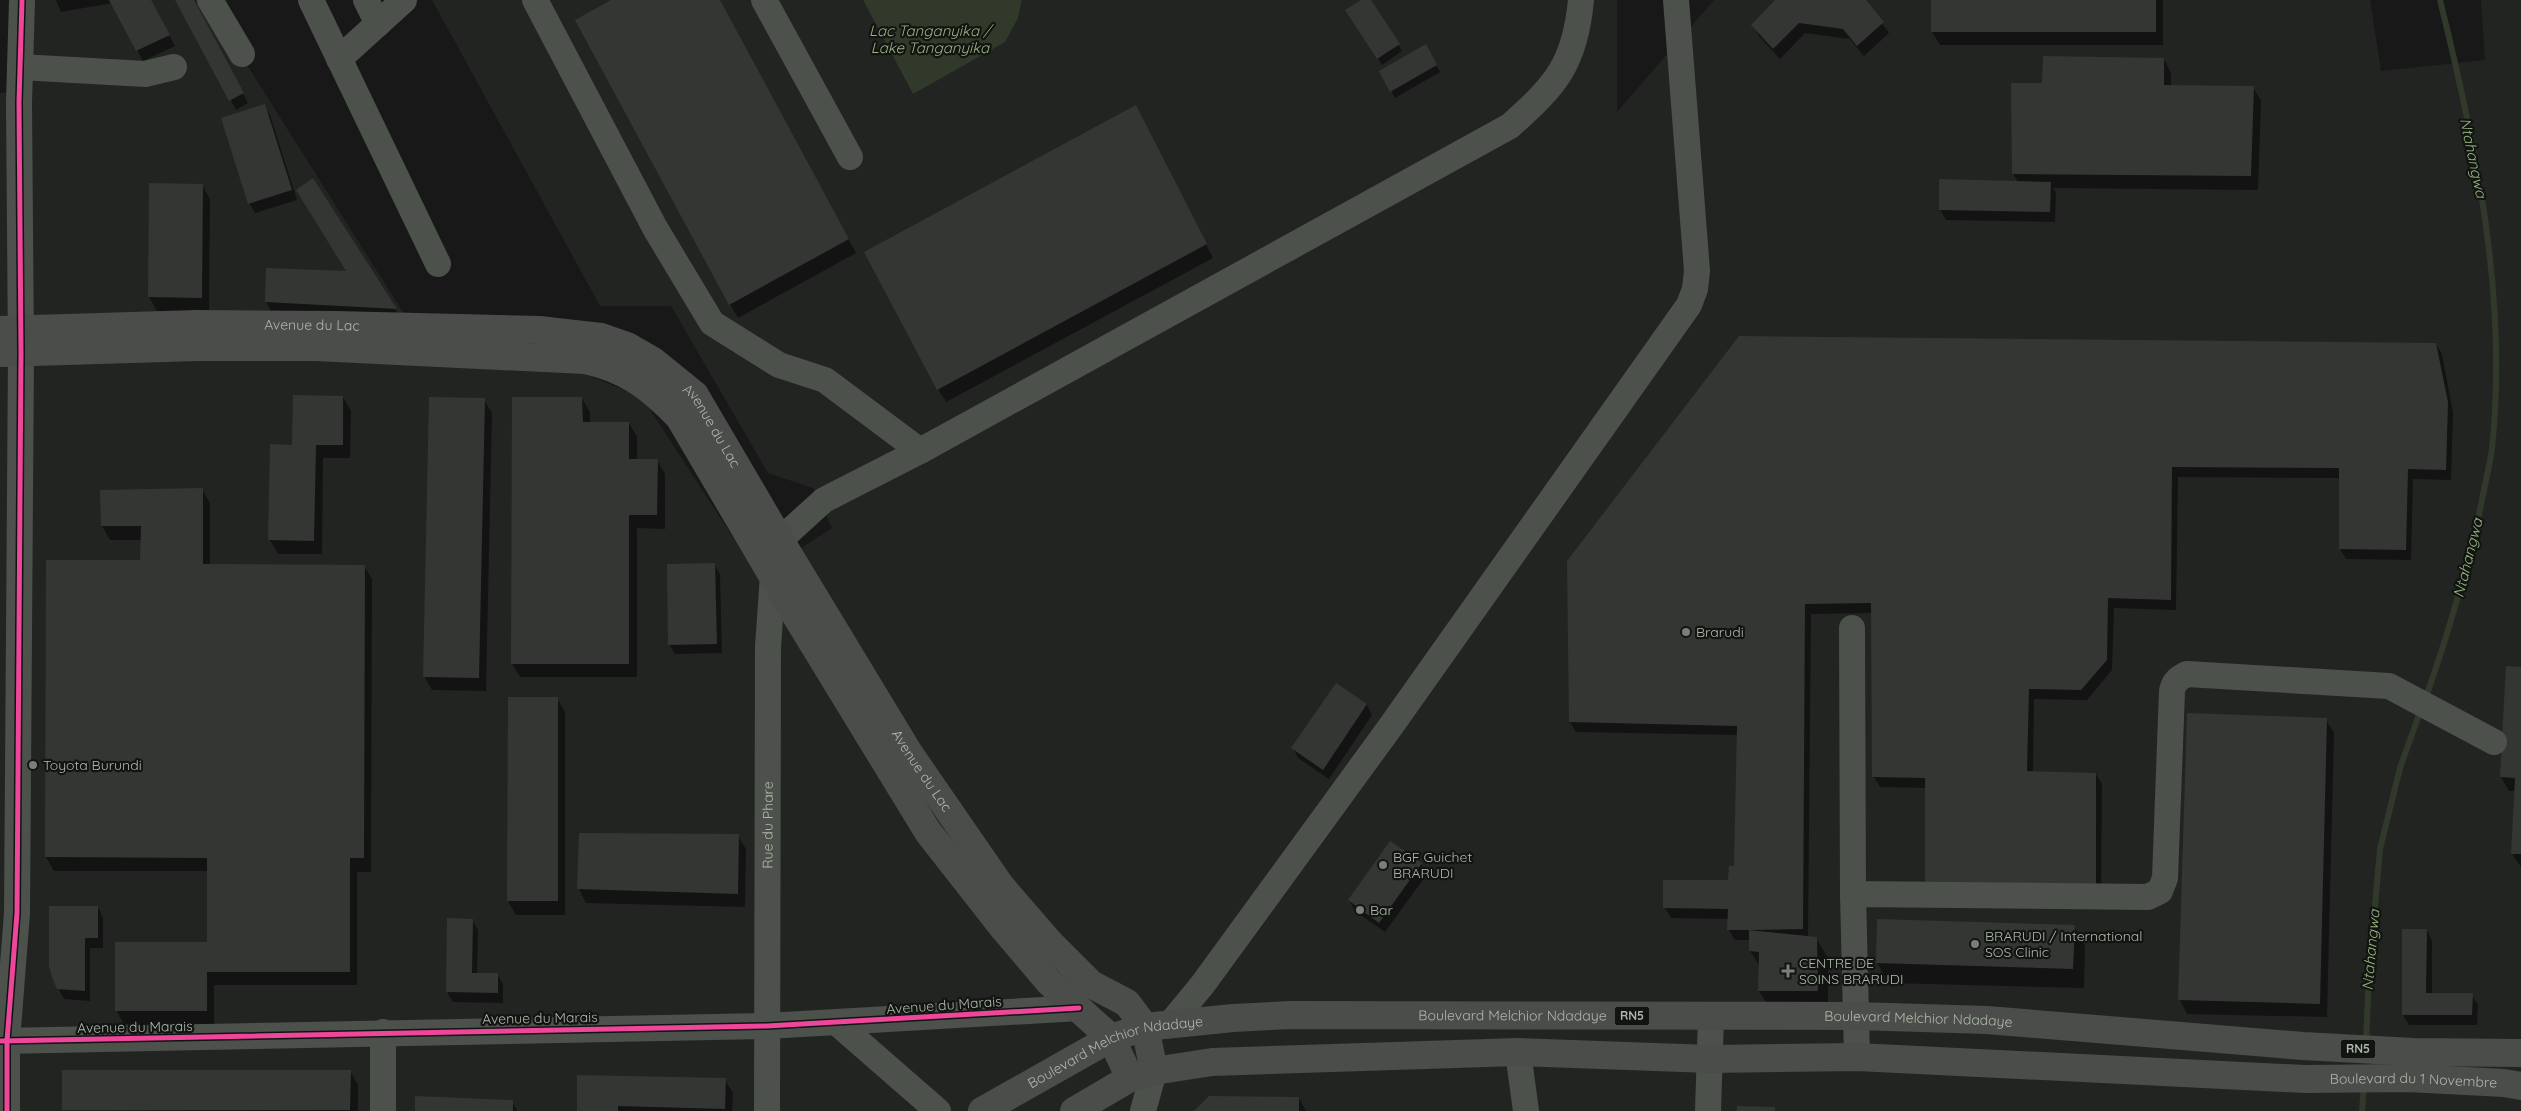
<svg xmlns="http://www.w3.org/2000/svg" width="2521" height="1111" viewBox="0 0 2521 1111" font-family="Quicksand,sans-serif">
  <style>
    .built { fill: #222422 }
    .water { fill: #313a2a }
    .shadow { fill: #0007 }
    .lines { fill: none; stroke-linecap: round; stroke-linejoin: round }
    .stream { stroke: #313a2a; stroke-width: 6 }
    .building { fill: #343634 }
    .minor { stroke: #4d514c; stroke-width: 26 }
    .major { stroke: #4a4d49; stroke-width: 28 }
    .cycleway-casing { stroke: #121412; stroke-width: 8 }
    .cycleway { stroke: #ed469a; stroke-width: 5 }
    .poi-dot { fill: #788176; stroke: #121412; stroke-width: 2 }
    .labels { text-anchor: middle; stroke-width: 4.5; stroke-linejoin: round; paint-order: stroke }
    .shield { fill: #121412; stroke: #7e887c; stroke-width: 1 }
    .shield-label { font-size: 12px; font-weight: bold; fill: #acb9a9 }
    .street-label { font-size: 14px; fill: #acb9a9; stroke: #121412 }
    .poi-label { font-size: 14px; fill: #acb9a9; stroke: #121412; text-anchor: start }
    .water-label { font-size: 15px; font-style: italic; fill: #96b47f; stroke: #121412 }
  </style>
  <rect width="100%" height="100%" fill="#181818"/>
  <path class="built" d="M32 0H206L435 363 569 368 642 397 758 576 832 528 813 488 768 473 671 306H600L432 0H863L913 94 1018 18 1022 0H1617V112L1714 0H2370L2381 71 2485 60 2481 0H2521V1111H0V93H23Z"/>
  <path class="water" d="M863 0H1022L1018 18 1005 42 913 94Z"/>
  <g class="shadow">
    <path d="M56 0H150L175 46 143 61 112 3 61 12Z"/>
    <path d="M177 0H193L248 103 236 110Z"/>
    <path d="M614 0H719L856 253 738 318 730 304Z"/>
    <path d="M1363 0H1370L1402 51 1382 65 1351 17Z"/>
    <path d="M1777 0H1865L1889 33 1864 56 1850 39 1805 33 1780 59 1759 36 1753 25Z"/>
    <path d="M1932 0H2163V45H1940L1932 32Z"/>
    <path d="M1425 46 1440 72 1395 98 1380 71Z"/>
    <path d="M2164 59 2171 73V87H2253L2261 101 2258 190 2053 188 2056 193 2055 222 1946 220 1940 210 2018 182 2013 174 2043 84Z"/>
    <path d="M264 105 270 115 297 200 255 213 249 203Z"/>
    <path d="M1143 120 1213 258 946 402 938 389Z"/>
    <path d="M313 180 396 310 403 322 274 316 266 302 267 269 348 273Z"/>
    <path d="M202 185 210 199 209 311H157L149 297Z"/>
    <path d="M2436 344 2442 354 2453 413 2451 480 2413 479 2411 560 2346 559 2340 549V478L2178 477 2176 610 2114 608 2112 670 2087 700 2034 699 2033 772 2096 774 2102 784 2101 894 1926 788 1880 787 1874 777 1872 613 1811 614 1808 937 1816 938 1828 958V1010L1771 1011 1759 991 1760 967 1750 951V940H1735L1729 930V919L1671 918 1665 908 1664 881H1730L1736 867 1738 735 1576 732 1570 722 1568 561Z"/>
    <path d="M343 397 351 411 350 458H323L322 554H278L270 540 271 446H294Z"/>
    <path d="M582 399 590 412V423H629L637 437V460H657L665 474V529L637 528V677H520L512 664Z"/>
    <path d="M484 400 492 413 486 691 432 690 424 676Z"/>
    <path d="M202 489 210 503V566H364L372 579 371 872H357V985H214V1024H124L116 1010 208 943 209 871H54L46 857 142 561V540H110L102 526Z"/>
    <path d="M714 564 720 574 722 653 675 654 669 644Z"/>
    <path d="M2521 669V867L2512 854 2515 791H2509L2501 777Z"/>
    <path d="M1336 684 1367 705 1372 715 1329 779 1298 758 1293 748Z"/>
    <path d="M509 698H557L565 712V915H516L508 901Z"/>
    <path d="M2189 714 2326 720 2334 733 2327 1017 2187 1014 2180 1000Z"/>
    <path d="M738 836 746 849 745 907 586 903 579 889Z"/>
    <path d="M1421 864 1427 874 1385 932 1355 911 1349 900Z"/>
    <path d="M98 907 103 918V948H90V1001L64 999 58 988Z"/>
    <path d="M472 920 478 930 477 974H497L503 984V1003L453 1002 447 992Z"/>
    <path d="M2074 926 2085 946 2084 988 1889 983 1877 963Z"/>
    <path d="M2427 930 2432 941V994L2472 995 2478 1005 2477 1025H2409L2403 1015Z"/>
    <path d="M350 1071 358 1085V1111L64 1110Z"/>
    <path d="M725 1080 733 1093 732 1111H578Z"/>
    <path d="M1299 1098 1306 1111H1198Z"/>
    <path d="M512 1101 517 1111H416Z"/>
  </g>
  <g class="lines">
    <g class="stream">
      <path d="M2425 700C2448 634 2468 568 2482 500 2485 483 2490 465 2492 448 2508 298 2476 145 2440 0"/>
      <path d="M2366 1042 2369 974 2380 849 2400 768 2421 709"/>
      <path d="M2362 1111 2364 1085"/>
    </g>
  </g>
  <g class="building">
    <path d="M109 0H151L170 35 136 51Z"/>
    <path d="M175 0H194L244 93 229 101Z"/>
    <path d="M611 0H720L849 239 729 305 575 20Z"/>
    <path d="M1361 0H1371L1400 44 1377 59 1345 10Z"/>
    <path d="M1775 0H1866L1884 22 1857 46 1843 29 1799 23 1773 49 1751 25Z"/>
    <rect x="1931" y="0" width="225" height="32"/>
    <path d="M1426 44 1437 65 1390 92 1379 71Z"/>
    <path d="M2043 56 2164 58V85L2254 86 2251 176 2012 174 2011 83H2042Z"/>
    <path d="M265 104 292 190 248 204 221 118Z"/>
    <path d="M1136 105 1207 244 937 390 864 252Z"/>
    <path d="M313 178 397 309 265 302 266 268 346 271 296 190Z"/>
    <path d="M1939 179 2051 182 2050 212 1939 210Z"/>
    <path d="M149 183 203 184 202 298 148 297Z"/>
    <path d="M1739 336 2436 343 2448 402 2446 470 2408 469 2406 550 2339 549V468L2172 467 2171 600 2108 598 2107 660 2081 690 2029 689 2027 771 2096 773V884L1925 882V778L1872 777 1871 603 1805 604 1803 929 1749 930 1817 937 1818 991H1758L1759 952 1749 951V930H1727L1728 909 1663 908V880H1728L1729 866H1734L1737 726 1569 722 1567 561Z"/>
    <path d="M293 395 343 396V445H316L314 541 268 540 270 444 292 445Z"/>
    <path d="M429 397 485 398 479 678 423 677Z"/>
    <path d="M512 397H582L583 422H629V459H658L657 515H629V664H511Z"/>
    <path d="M203 488V564L365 565 364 858H350V972H207V1011H115V942H207V858L45 857 46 560H140L141 526H101L100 490Z"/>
    <path d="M715 563 717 644 668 645 667 564Z"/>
    <path d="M2506 666 2521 667V854H2511L2515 778 2500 777Z"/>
    <path d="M1336 683 1367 704 1323 770 1291 748Z"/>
    <path d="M508 697H558V901H507Z"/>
    <path d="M2187 713 2327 718 2320 1004 2178 1000Z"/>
    <path d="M579 833 739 834 738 894 577 889Z"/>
    <path d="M1390 841 1422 863 1379 923 1348 900Z"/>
    <path d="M49 906H98V938H85V991L57 989 52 977 49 966Z"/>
    <path d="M447 918 473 919 472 973H498V993L446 992Z"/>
    <path d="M1877 919 2075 925 2073 969 1876 963Z"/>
    <path d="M2402 929H2427L2426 993H2473L2472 1015H2402Z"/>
    <path d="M62 1070H351L350 1110H62Z"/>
    <path d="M577 1075 726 1078 725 1109 618 1106V1111H577Z"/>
    <path d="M415 1096 513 1100V1111H415Z"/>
    <path d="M1209 1096 1299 1097V1111H1194Z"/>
    <path d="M1737 1106 1775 1107V1111H1737Z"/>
  </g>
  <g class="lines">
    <g class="minor">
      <path d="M210 0 242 54"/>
      <path d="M311 0 438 264"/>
      <path d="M366 0 378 24"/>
      <path d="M535 0 655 228 712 323 779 365 825 380 920 451"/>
      <path d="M764 0 850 157"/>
      <path d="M339 59 404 0"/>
      <path d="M20 67 145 74 174 67"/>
      <path d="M1852 628 1853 894"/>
      <path d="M837 1023 938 1111"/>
      <path d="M1171 1023 1203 984 1391 726 1689 305 1695 289 1697 271 1676 0"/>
      <path d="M0 1041 767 1026 1079 1008"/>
      <path d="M1518 1052 1526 1111"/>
      <path d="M1857 1057 1853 894 2148 897 2160 891 2165 878 2172 691C2174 681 2179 678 2187 674L2389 686 2494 742"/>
      <path d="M7 1111V1041L17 913 21 353 19 102 22 0"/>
      <path d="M383 1111V1032"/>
      <path id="s1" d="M767 1111 768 647 773 575 780 540 824 500 920 451 1510 126C1556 85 1575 64 1581 0"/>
      <path d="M1143 1111 1154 1071"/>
      <path d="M1708 1111 1711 1017"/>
    </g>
    <g class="major">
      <path id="s2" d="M0 330 197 324 336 325 539 330 601 337 627 346 653 361 695 395 780 540 909 753 1000 885 1049 942 1091 984 1127 1003 1145 1027 1154 1071"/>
      <path d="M0 353 198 347H316L585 360C627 369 650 387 679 417L799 621 928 832 1004 929 1049 982 1111 1038 1130 1078"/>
      <path id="s3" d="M982 1111 1111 1038 1145 1027 1233 1018 1290 1015 1856 1016 1987 1020 2303 1046 2413 1052 2521 1053"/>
      <path id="s4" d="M1074 1111 1130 1078 1154 1071 1212 1062 1518 1052 1710 1059 1857 1057 2305 1079 2408 1078 2504 1083 2521 1086"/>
    </g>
    <defs>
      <g id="cycleway">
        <path d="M0 1041 767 1026 1079 1008"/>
        <path d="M7 1111V1041L17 913 21 353 19 102 22 0"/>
      </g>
    </defs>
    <use href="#cycleway" class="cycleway-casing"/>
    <use href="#cycleway" class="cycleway"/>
  </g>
  <g class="poi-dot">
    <circle cx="1686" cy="632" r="5"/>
    <circle cx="33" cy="765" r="5"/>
    <circle cx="1383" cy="865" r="5"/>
    <circle cx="1360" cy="910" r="5"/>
    <circle cx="1975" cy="944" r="5"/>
    <path d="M1785.5 963.5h5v5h5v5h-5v5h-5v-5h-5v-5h5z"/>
  </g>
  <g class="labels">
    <g class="shield">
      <rect x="1614.5" y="1006.5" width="35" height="19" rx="4"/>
      <rect x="2340.5" y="1039.5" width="35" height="19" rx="4"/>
    </g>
    <g class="shield-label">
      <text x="1632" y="1020">RN5</text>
      <text x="2358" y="1053">RN5</text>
    </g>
    <g class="street-label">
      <text dy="5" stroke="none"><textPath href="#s2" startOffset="312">Avenue du Lac</textPath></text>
      <text dy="5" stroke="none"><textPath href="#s2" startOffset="748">Avenue du Lac</textPath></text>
      <text dy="5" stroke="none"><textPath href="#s2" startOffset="1152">Avenue du Lac</textPath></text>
      <text dy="5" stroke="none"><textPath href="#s1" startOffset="286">Rue du Phare</textPath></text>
      <text transform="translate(944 1005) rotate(-4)" y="5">Avenue du Marais</text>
      <text dy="5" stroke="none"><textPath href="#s3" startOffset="552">Boulevard Melchior Ndadaye</textPath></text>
      <text transform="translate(540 1018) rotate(-1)" y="5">Avenue du Marais</text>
      <text dy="5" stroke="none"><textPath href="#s3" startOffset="958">Boulevard Melchior Ndadaye</textPath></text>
      <text transform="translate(135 1027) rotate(-1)" y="5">Avenue du Marais</text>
      <text dy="5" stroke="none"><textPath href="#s3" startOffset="148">Boulevard Melchior Ndadaye</textPath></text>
      <text dy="5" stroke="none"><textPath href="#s4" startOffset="1351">Boulevard du 1 Novembre</textPath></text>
    </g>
    <g class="poi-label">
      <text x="1696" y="637">Brarudi</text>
      <text x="43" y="770">Toyota Burundi</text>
      <text x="1393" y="862">BGF Guichet<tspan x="1393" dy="16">BRARUDI</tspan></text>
      <text x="1370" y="915">Bar</text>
      <text x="1985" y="941">BRARUDI / International<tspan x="1985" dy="16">SOS Clinic</tspan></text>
      <text x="1799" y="968">CENTRE DE<tspan x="1799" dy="16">SOINS BRARUDI</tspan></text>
    </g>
    <g class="water-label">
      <text x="930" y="36">Lac Tanganyika /<tspan x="930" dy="17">Lake Tanganyika</tspan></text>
      <text transform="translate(2473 158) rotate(78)" y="5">Ntahangwa</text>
      <text transform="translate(2468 558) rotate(-76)" y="5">Ntahangwa</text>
      <text transform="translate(2371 950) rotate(-85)" y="5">Ntahangwa</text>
    </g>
  </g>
</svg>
